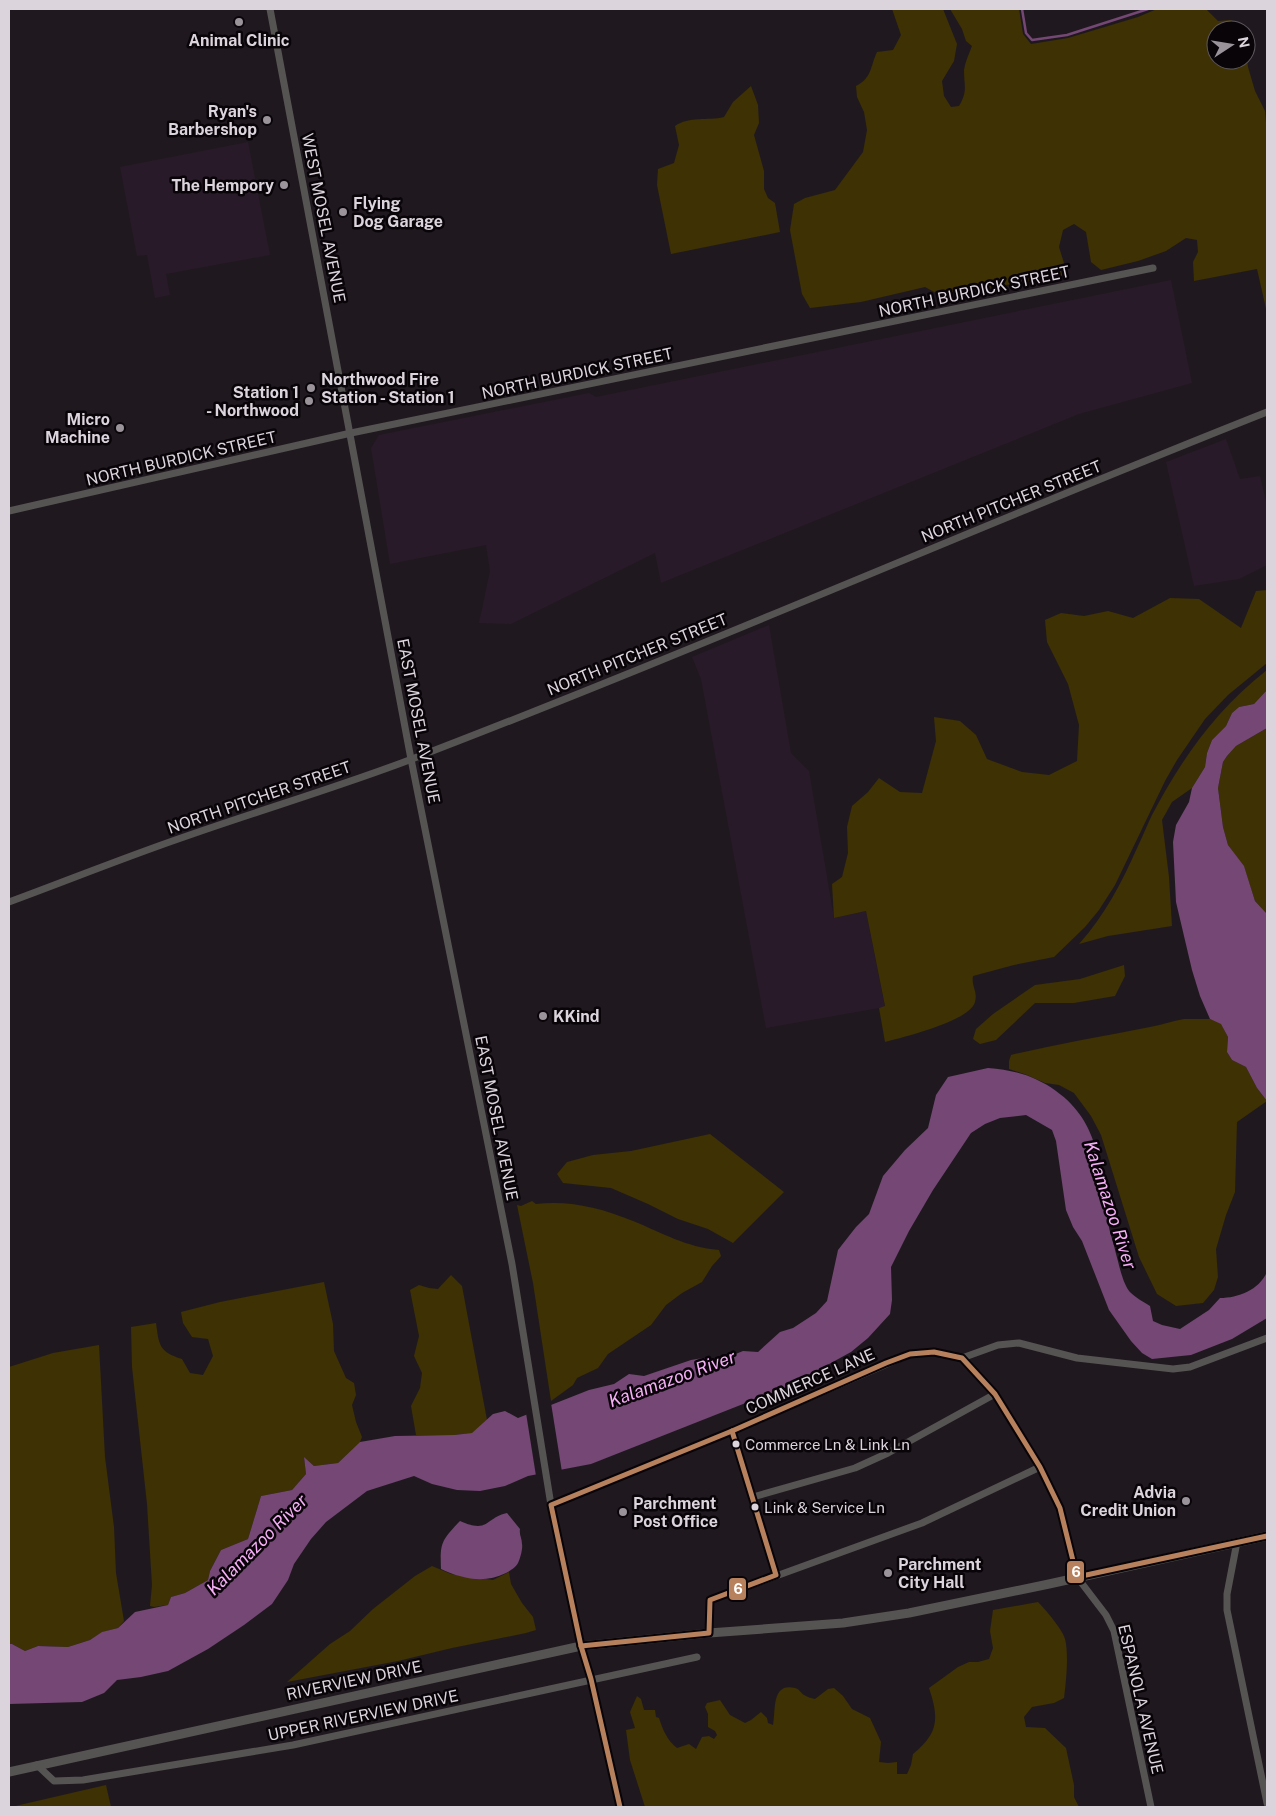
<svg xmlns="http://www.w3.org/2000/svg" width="1276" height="1816" viewBox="0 0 1276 1816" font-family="'Public Sans',sans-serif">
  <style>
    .built { fill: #291a29 }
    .green { fill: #3e3104 }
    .water { fill: #744775 }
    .pier { fill: #1f191f }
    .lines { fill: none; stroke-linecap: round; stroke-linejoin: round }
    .stream { stroke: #744775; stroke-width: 2.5 }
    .minor { stroke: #565453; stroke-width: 7 }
    .tertiary { stroke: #565453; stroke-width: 9 }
    .bus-1-casing { stroke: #080408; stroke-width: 9 }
    .bus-1 { stroke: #b6815c; stroke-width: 5 }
    .poi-dot { fill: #9a939a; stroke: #080408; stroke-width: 2 }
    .bus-dot { fill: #dcd4dc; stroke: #080408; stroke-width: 2 }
    .labels { text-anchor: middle; stroke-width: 5; stroke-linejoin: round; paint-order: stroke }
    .bus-label { font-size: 15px; fill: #dcd4dc; stroke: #080408; text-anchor: start }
    .poi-label { font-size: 16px; font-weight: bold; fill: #dcd4dc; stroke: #080408; text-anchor: end }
    .street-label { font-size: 16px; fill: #dcd4dc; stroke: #080408 }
    .water-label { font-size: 18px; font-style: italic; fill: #f6aef6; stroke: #080408 }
    .line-badge { stroke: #080408; stroke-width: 2 }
    .badge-label { font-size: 14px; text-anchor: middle; font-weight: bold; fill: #fff }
  </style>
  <rect width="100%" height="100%" fill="#1f191f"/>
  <g class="built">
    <path d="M248 142 270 255 166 274 170 295 155 298 147 255 137 256 120 167Z"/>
    <path d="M1171 280 1192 383 1079 414 661 583 655 553 511 624 479 623 490 571 486 545 390 564 371 448 379 435 589 393 596 397Z"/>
    <path d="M1226 439 1240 479 1260 476 1267 506V565L1239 579 1194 586 1166 462Z"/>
    <path d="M769 625 791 753 809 771 834 918 866 911 885 1007 766 1028 701 679 692 657Z"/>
  </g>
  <g class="green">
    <path d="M892 9H943L957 44 954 61 942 81 944 96 951 107 959 106C968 91 964 86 964 70 965 62 969 54 972 46L966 41 962 29 950 9H1019L1023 34 1031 44 1068 38 1138 17 1157 9H1206L1218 21 1230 20 1244 25 1245 30H1216V60H1246V50L1248 67 1255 91 1265 111 1267 134V313L1257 269 1194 281 1193 262 1198 252 1197 240 1186 238 1166 251 1138 261 1101 270 1091 262 1086 232 1074 224 1063 230 1059 247 1064 263 1062 276 968 291 936 293 925 287 861 302 810 308 802 294 790 230 794 204 805 198 835 190 863 152 867 130 864 112 857 97 856 86C872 78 870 67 877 52L893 50 901 35Z"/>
    <path d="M751 86 758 105 759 123 754 135 764 171V189L768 198 775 203 780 232 671 254 657 185 658 169 674 163 679 145 675 126C689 116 708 121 724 117L733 102Z"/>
    <path d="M1267 590V663L1228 695 1205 719 1177 760 1165 781 1115 885 1099 910 1085 927 1054 957 1014 965 973 976C971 986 978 991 975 1002 970 1021 904 1037 885 1042L879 1008 885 1006 866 911 834 918 832 884 842 877 848 853 847 827 852 806 868 792 879 778 900 792 922 793 936 741 934 717 960 721 976 735 987 759 1022 772 1049 775 1077 761 1079 725 1068 684 1047 642 1045 620 1061 613 1084 616 1108 611 1133 618 1170 598 1199 599 1241 628 1256 591Z"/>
    <path d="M1267 670V690L1254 704 1239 707 1232 713 1226 726 1212 740 1207 753 1205 767 1192 788 1172 802 1162 820 1169 877 1172 926 1108 936 1079 944C1105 915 1122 882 1138 846 1143 836 1147 825 1152 815 1182 758 1216 710 1267 670Z"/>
    <path d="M1267 728V914L1255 901 1244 867 1228 845 1223 827 1218 788 1223 762 1227 756 1236 746Z"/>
    <path d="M1124 965 1125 976 1115 996 1074 1003H1035L996 1040 980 1044 973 1039 976 1029 993 1014 1035 985 1080 979Z"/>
    <path d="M1184 1019H1210L1221 1023 1228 1037 1227 1052 1232 1060 1246 1067 1257 1088 1267 1101 1237 1122 1235 1192 1226 1215 1216 1249 1218 1277 1214 1290 1203 1303 1176 1306 1157 1294 1139 1257 1101 1135 1091 1116 1074 1093 1059 1085 1045 1083 1027 1075 1009 1069V1061L1011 1055C1057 1044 1104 1036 1150 1027 1161 1025 1173 1021 1184 1019Z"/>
    <path d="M710 1134 784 1192 733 1243 708 1229 678 1219 648 1204 611 1188 563 1183 557 1174 567 1162 593 1155 631 1151Z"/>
    <path d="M532 1201 536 1204C570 1200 601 1208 633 1221 663 1233 685 1247 719 1250L721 1256 712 1266 702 1282 682 1293 666 1305 651 1325 608 1354 598 1368 577 1378 573 1385 551 1401 533 1283 517 1205 521 1206Z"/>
    <path d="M451 1275 462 1286 487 1420 473 1433 454 1435H416L411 1406 420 1388 422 1373 414 1356 419 1336 410 1290 419 1285 429 1288 438 1289Z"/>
    <path d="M324 1282 333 1324 334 1351 346 1378 354 1383 356 1395 352 1405 356 1422 362 1437 360 1442 338 1463 314 1466 304 1457 306 1474 292 1490 261 1496 248 1539 221 1550 210 1571 208 1580 185 1593 171 1597 168 1605 154 1607 150 1606 152 1585 147 1504 132 1367 131 1327 156 1323C159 1345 159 1352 182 1359L190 1373 203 1375 213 1356 208 1339 192 1337 183 1323 181 1312 220 1302Z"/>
    <path d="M99 1345 105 1457 114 1527 116 1573 124 1621 118 1628 103 1632 90 1640 68 1647 38 1646 25 1651 12 1644H9V1367L53 1353Z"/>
    <path d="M432 1566 451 1574 493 1580 509 1572 511 1584 522 1603 533 1617 536 1630 526 1633 452 1648 398 1661 287 1682 330 1644 350 1631 373 1609 415 1576Z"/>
    <path d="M1038 1602C1045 1609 1063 1630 1065 1639 1069 1654 1066 1683 1064 1698L1054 1703 1032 1707 1024 1717 1026 1727 1045 1728 1066 1748 1074 1785V1797L1079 1807H645L630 1760 626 1730 635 1728 630 1712 637 1696 641 1699 644 1710H655L656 1717 659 1718C663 1730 667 1740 677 1748L689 1744 696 1749 702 1737 709 1736 714 1739 717 1735 715 1731 708 1727V1714L705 1707 707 1703 720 1700 730 1715 745 1723 751 1720 761 1712 767 1718 768 1723 773 1725C776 1711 771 1682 795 1688 799 1689 800 1692 804 1695 807 1697 811 1698 815 1699L828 1689 834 1688 843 1696 852 1709 870 1718 881 1742 879 1762 888 1763 897 1762V1774H907L911 1765 913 1754C939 1733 939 1718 929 1688L958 1667 969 1662H978L989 1659 993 1648 990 1631 993 1610Z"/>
    <path d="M106 1785 111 1807H11Z"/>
  </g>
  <g class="water">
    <path d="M1267 690V728L1236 746 1227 756 1223 762 1218 788 1223 827 1228 845 1244 866 1255 901 1267 914V1105V1101L1257 1088 1246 1067 1232 1060 1227 1052 1228 1037 1221 1024 1210 1019 1200 996 1192 970 1176 902 1173 842 1176 825 1189 802 1192 788 1205 767 1207 753 1212 740 1226 726 1232 713 1239 707 1254 704Z"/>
    <path d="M988 1068C1014 1070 1035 1076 1056 1091 1102 1124 1099 1170 1108 1221 1109 1232 1114 1243 1116 1254 1119 1264 1123 1286 1131 1293 1136 1298 1144 1302 1150 1306L1153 1321 1162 1325 1180 1329 1209 1310 1220 1298C1238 1298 1259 1290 1267 1272V1318L1232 1339 1191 1355 1152 1359 1142 1353 1131 1341 1109 1310 1082 1241 1073 1227 1066 1210 1056 1141 1052 1130 1026 1115 1000 1118 985 1124 971 1133 933 1190 909 1231 891 1267 892 1300 890 1314 868 1338 851 1352 789 1386 591 1464 528 1476 505 1486 480 1491 457 1490 432 1484 414 1476 367 1491 326 1522 311 1539 294 1564 288 1580 272 1604 244 1625 208 1649 168 1671 141 1677 117 1680 104 1693 82 1702 9 1704V1644H12L25 1651 38 1646 68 1647 90 1640 102 1632 118 1628 135 1612 168 1605 171 1597 185 1593 208 1580 210 1571 221 1550 248 1539 261 1496 292 1490 306 1474 304 1457 314 1466 338 1463 360 1442 395 1436 454 1435 472 1433 493 1414 505 1411 518 1418 589 1390 614 1384 629 1374 644 1376 691 1360 703 1358 721 1360 743 1351 758 1352 780 1332 793 1328 816 1313 827 1301 838 1250 856 1227 869 1214 883 1176 905 1150 928 1128 936 1095 948 1077Z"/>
    <path d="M507 1513 520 1529C519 1535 522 1538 522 1544 523 1549 520 1559 518 1563 516 1567 510 1571 506 1573 484 1584 463 1579 441 1569 440 1543 441 1541 460 1521 489 1534 485 1518 507 1513Z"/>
  </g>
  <path class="pier" d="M551 1403 562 1472 536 1476 526 1413Z"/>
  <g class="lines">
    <path class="stream" d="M1022 9 1026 33 1032 40 1067 35 1148 9"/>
    <g class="minor">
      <path d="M270 9 411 759 512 1264 551 1505 581 1646 591 1679 620 1807"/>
      <path d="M9 511 351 433 1153 268"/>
      <path d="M9 902C66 881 123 858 181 838 257 811 336 788 412 759 699 649 981 525 1267 412"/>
      <path d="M962 1358 998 1345 1019 1343 1077 1358 1173 1369 1190 1367 1267 1338"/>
      <path d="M732 1431 776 1575"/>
      <path d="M753 1497 855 1468 888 1453 995 1394"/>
      <path d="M551 1505 732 1431 910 1354 934 1352 962 1358 995 1394 1040 1467 1060 1508 1077 1577 1106 1615 1114 1631 1151 1807"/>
      <path d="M1237 1542 1227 1594V1610L1267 1803"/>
      <path d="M709 1633 710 1600 922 1523 1040 1467"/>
      <path d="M37 1765 54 1781 83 1780 293 1745 697 1657"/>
    </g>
    <path class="tertiary" d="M9 1772 581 1646 709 1633 843 1623 909 1613 1049 1584 1267 1536"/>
    <defs>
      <g id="bus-1">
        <path d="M581 1646 709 1633 710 1600 776 1575 732 1431"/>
        <path d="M620 1807 591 1679 581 1646 551 1505 732 1431 886 1363 910 1354 934 1352 962 1358 995 1394 1040 1467 1060 1508 1077 1577 1267 1536"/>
      </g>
    </defs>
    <use href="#bus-1" class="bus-1-casing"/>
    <use href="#bus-1" class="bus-1"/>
  </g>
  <g class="poi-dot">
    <circle cx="239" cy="22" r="5"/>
    <circle cx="267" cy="120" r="5"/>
    <circle cx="284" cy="185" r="5"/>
    <circle cx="343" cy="212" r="5"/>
    <circle cx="311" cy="388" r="5"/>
    <circle cx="309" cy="401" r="5"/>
    <circle cx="120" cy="428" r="5"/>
    <circle cx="543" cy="1016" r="5"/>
    <circle cx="1186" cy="1501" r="5"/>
    <circle cx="623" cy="1512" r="5"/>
    <circle cx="888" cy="1573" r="5"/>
  </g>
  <g class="bus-dot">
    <circle cx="736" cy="1444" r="4.5"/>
    <circle cx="755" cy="1507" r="4.5"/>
  </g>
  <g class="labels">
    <g class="bus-label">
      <text x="745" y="1450">Commerce Ln &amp; Link Ln</text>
      <text x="764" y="1513">Link &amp; Service Ln</text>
    </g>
    <g class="poi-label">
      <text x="239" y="46" text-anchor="middle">Animal Clinic</text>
      <text x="257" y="117">Ryan's<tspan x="257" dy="18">Barbershop</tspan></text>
      <text x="274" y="191">The Hempory</text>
      <text x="353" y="209" text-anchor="start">Flying<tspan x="353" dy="18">Dog Garage</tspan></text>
      <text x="321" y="385" text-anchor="start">Northwood Fire<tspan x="321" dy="18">Station - Station 1</tspan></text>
      <text x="299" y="398">Station 1<tspan x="299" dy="18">- Northwood</tspan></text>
      <text x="110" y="425">Micro<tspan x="110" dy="18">Machine</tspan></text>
      <text x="553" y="1022" text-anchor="start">KKind</text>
      <text x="1176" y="1498">Advia<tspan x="1176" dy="18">Credit Union</tspan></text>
      <text x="633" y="1509" text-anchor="start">Parchment<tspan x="633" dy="18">Post Office</tspan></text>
      <text x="898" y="1570" text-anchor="start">Parchment<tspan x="898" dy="18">City Hall</tspan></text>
    </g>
    <g class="street-label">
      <text transform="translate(324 218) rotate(79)" y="6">WEST MOSEL AVENUE</text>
      <text transform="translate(974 291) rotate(-12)" y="6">NORTH BURDICK STREET</text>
      <text transform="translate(577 373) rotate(-12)" y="6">NORTH BURDICK STREET</text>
      <text transform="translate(181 458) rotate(-13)" y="6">NORTH BURDICK STREET</text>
      <text transform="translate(1011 501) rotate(-22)" y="6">NORTH PITCHER STREET</text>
      <text transform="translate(637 654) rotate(-22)" y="6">NORTH PITCHER STREET</text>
      <text transform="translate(419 721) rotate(79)" y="6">EAST MOSEL AVENUE</text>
      <text transform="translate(259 797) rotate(-19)" y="6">NORTH PITCHER STREET</text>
      <text transform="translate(497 1118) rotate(79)" y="6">EAST MOSEL AVENUE</text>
      <text transform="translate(810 1381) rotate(-24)" y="6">COMMERCE LANE</text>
      <text transform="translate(354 1680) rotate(-12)" y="6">RIVERVIEW DRIVE</text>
      <text transform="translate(1141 1699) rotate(77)" y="6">ESPANOLA AVENUE</text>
      <text transform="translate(363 1715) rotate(-12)" y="6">UPPER RIVERVIEW DRIVE</text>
    </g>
    <g class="water-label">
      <text transform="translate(1110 1205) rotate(72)" y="6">Kalamazoo River</text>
      <text transform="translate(672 1379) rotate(-20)" y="6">Kalamazoo River</text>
      <text transform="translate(257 1545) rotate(-45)" y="6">Kalamazoo River</text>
    </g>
  </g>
  <g class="line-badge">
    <rect x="1066" y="1560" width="19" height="24" rx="5" fill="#b6815c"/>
    <rect x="728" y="1577" width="19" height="24" rx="5" fill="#b6815c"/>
  </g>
  <g class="badge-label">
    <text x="1076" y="1577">6</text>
    <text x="738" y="1594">6</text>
  </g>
  <rect width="1276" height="1816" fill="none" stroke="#dcd4dc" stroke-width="20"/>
  <g transform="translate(1231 45) rotate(78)"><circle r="24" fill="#080408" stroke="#5d575d"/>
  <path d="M0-4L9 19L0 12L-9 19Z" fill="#9a939a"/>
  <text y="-8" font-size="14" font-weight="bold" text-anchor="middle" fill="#dcd4dc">N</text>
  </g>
</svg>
